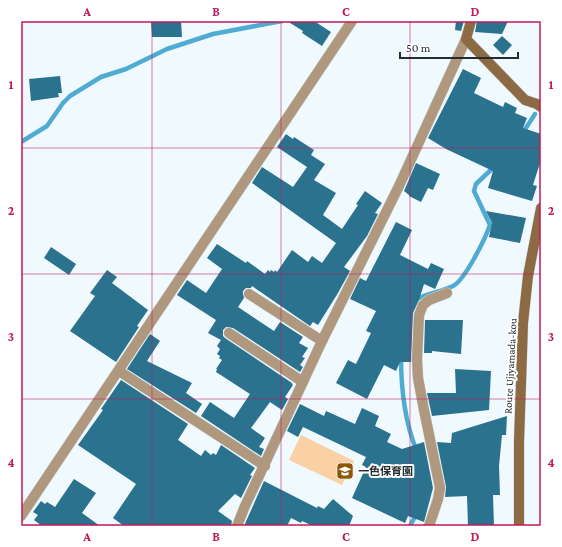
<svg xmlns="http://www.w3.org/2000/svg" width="562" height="547" viewBox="0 0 562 547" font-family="'Crimson Pro','Noto Sans JP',serif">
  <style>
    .green { fill: #fad1a4 }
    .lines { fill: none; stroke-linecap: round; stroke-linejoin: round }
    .stream { stroke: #4fabd1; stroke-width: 4.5 }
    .building { fill: #2b728e }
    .street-casing { stroke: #cad4d9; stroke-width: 11 }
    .secondary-casing { stroke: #cad4d9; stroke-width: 11 }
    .street { stroke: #b0987e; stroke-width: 10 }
    .secondary { stroke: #8c6a43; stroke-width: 10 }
    .grid { fill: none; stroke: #c2185b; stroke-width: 1; stroke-opacity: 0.55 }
    .labels { text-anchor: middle; stroke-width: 4; stroke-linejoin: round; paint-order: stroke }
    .street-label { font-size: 11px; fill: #232c31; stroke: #fff }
    .poi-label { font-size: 11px; font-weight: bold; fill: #232c31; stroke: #fff; text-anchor: start }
    .neatline { fill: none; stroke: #c2185b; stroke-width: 1.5 }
    .grid-label { font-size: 13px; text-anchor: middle; font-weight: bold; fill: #c2185b }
  </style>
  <rect width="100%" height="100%" fill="#eff9fe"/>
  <path class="green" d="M301 435 354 461 342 485 289 460Z"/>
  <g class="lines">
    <g class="stream">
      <path d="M522 134 535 114"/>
      <path d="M21 142 47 126 63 103 70 96 101 77 126 69 167 49 213 34 282 21"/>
      <path d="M415 300C427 293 441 292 453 286 465 280 485 239 490 225L474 191 476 184 494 167"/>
      <path d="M401 356C401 386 405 422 416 449"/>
      <path d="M410 526 417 513"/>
    </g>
  </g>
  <g class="building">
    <path d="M151 21H181L182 37H152Z"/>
    <path d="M287 21H314L331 32 322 46 302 33 303 31Z"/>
    <path d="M456 21H464L461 31 455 30Z"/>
    <path d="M477 21H508L502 34 475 32Z"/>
    <path d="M502 36 512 45 503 55 493 45Z"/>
    <path d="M463 69 481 78 474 93 503 107 505 102 517 108 515 113 527 118 523 128 541 134V160L533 185 537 186 532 201 488 188 493 171 446 149 428 138Z"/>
    <path d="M60 76 62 93H58L59 97 31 101 29 79Z"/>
    <path d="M286 134 293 139 294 137 314 150 311 155 325 164 314 180 336 193 323 215 342 229 358 205 356 204 365 191 382 203 375 213 378 214 367 236 344 267 350 271 338 293 318 325 313 322 310 326 252 286 251 288H246L243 291V294L244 298 238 307 274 331 280 322 303 337 299 343 308 348 302 357 305 358 300 365 303 367 300 372 233 328 226 327 223 330V336L225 338 292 383V384L293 385 285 397 288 399 282 410 270 402 251 428 265 438 259 447 264 449 261 456 201 416 210 402 234 418 250 394 216 372 217 369H216L222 360 219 358 220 356 217 354 220 349 217 346 221 340 208 333 216 320 177 295 187 280 206 293 222 269 207 258 217 244 246 263 247 261 265 274 268 270 270 272 271 270 274 272 275 270 277 272 292 250 308 262 312 256 322 263 336 243 252 183 262 167 293 187 307 167 277 147Z"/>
    <path d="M416 163 440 174 433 190 428 188 421 202 409 196V195L404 191Z"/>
    <path d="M486 211 526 218 520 243 489 237 492 223Z"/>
    <path d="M396 222 412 230 400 255 428 269 431 263 444 269 435 289 424 284 419 300 413 313 411 362H400L396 371 384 365 367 399 336 383 348 360 356 364 371 333 366 331 376 311 350 299 360 278 366 281Z"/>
    <path d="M51 247 76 264 69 275 44 258Z"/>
    <path d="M107 270 117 277 112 283 148 310 137 326 139 327 116 362 70 331 95 296 90 293Z"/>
    <path d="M425 320H463L461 354 432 351V353H424Z"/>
    <path d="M150 334 160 341 147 361 192 383 186 393 202 404 196 413 127 369Z"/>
    <path d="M455 369 491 371 489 410 432 416 427 393H456Z"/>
    <path d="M121 380 188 424 178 440 201 456 205 450 211 455 213 453 216 455 221 445 255 468 250 475 252 476 241 498 235 494 218 511 232 521 231 526H124L113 518 136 484 78 445 103 410 101 409Z"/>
    <path d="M300 404 324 416 326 411 355 424 362 408 379 416 375 426 391 434 387 442 402 449 424 442 433 488 424 522 408 516 405 523 352 498 366 467 362 465 366 457 303 427 298 437 287 431Z"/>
    <path d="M507 416 506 435H502L499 466 500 495H493L494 526H468L467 496 445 497 446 487 437 442 451 443 452 433Z"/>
    <path d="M74 479 96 493 82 513 100 526H42L34 520 38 515 33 512 41 501 45 504 47 502 55 507Z"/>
    <path d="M264 481 317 508 318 506 324 509 333 499 353 516 349 526H313L302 521 301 523 291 518 287 526H244Z"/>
  </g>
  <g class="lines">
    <defs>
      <g id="street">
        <path d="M249 294 322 341"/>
        <path d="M229 333 303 382"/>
        <path d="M119 371 265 466"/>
        <path d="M21 516 352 21"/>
        <path d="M237 526 245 506 322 341 399 186 466 39"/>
        <path d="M429 526 438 499 440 488 424 410 418 378 417 359 419 315 423 305 429 300 447 293"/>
      </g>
      <g id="secondary">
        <path d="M471 21 466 39 525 100 537 104 541 107"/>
        <path d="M519 526V442L523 323 528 276 541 208"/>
      </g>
    </defs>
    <use href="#street" class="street-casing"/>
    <use href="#secondary" class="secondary-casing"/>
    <use href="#street" class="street"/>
    <use href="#secondary" class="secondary"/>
  </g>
  <path class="grid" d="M152 21V526M281 21V526M410 21V526M21 148H541M21 274H541M21 399H541"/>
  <defs>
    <symbol id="school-square" viewBox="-11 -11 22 22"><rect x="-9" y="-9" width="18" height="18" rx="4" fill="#8c5806" stroke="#fff"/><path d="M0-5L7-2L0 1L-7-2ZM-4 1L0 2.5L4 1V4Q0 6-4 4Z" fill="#fff"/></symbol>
  </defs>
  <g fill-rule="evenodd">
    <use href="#school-square" x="335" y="461" width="20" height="20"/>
  </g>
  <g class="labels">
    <g class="street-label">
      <text transform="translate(510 366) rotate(-87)" y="4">Route Ujiyamada-kou</text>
    </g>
    <g class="poi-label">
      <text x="358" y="475">一色保育園</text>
    </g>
  </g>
  <rect width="562" height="547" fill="none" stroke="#ffffff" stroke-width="44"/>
  <path d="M400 52v6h118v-6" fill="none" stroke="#232c31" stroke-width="2"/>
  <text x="406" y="52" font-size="12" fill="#232c31" stroke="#ffffff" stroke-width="3" paint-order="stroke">50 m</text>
  <rect x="22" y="22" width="518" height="503" class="neatline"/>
  <g class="grid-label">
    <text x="87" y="16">A</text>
    <text x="216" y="16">B</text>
    <text x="346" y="16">C</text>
    <text x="475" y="16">D</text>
    <text x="11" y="89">1</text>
    <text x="551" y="89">1</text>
    <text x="11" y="215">2</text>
    <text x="551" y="215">2</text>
    <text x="11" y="341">3</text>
    <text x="551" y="341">3</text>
    <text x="11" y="467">4</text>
    <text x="551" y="467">4</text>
    <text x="87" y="541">A</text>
    <text x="216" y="541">B</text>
    <text x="346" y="541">C</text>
    <text x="475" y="541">D</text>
  </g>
</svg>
